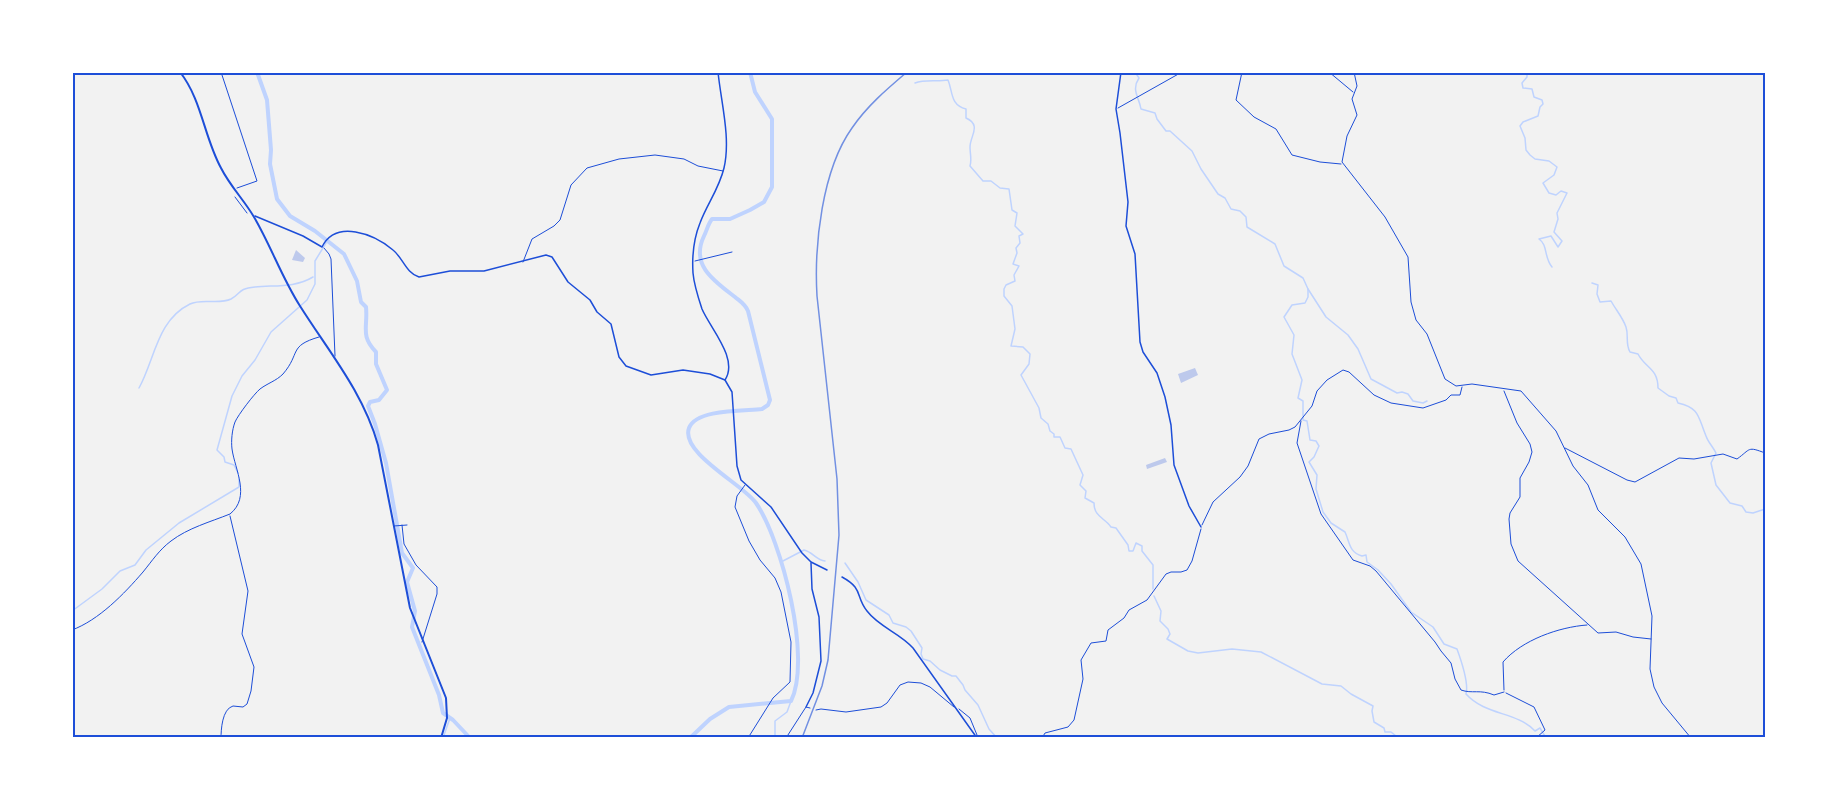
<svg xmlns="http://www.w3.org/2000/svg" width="1837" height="810" viewBox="0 0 1837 810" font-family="Ubuntu,sans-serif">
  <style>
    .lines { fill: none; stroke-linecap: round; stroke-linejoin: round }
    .stream { stroke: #bfd3fe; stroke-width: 1.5 }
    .river { stroke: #bfd3fe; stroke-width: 4 }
    .building { fill: #bdc9ec }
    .path { stroke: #1d4ed8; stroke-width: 1 }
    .minor { stroke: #1d4ed8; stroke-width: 1 }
    .tertiary { stroke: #1d4ed8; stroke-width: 1.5 }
    .secondary { stroke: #1d4ed8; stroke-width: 1.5 }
    .trunk { stroke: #1d4ed8; stroke-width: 2 }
    .rail { stroke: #7290e2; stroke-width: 1.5 }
    .neatline { fill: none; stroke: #1d4ed8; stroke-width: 2 }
  </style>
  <rect width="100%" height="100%" fill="#f2f2f2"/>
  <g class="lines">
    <g class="stream">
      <path d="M879 72H884"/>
      <path d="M1135 72 1139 78C1131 90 1139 97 1141 109L1155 113 1157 119 1166 131H1170L1192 151 1201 169 1218 194 1225 198 1231 209 1240 211 1246 217 1247 227 1275 244 1284 266 1303 278 1308 289V297L1305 303 1292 305 1284 317 1294 335 1292 354 1302 380 1298 398 1303 401V420L1307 421 1310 440 1316 441 1319 446 1314 457 1309 462 1317 475 1316 489 1323 512 1331 523 1345 532C1350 543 1349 552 1362 556L1366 555 1367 562 1378 570 1391 584 1411 612 1433 627 1444 644 1457 649C1461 660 1469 683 1466 694 1486 716 1516 711 1535 731L1540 728 1546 738"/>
      <path d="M1527 72V77L1522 83 1523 88 1532 89 1534 97 1542 100 1543 104 1540 107 1538 116 1523 122 1520 126 1525 138 1526 150 1530 155 1535 159 1549 161 1557 167 1554 175 1543 183 1549 193 1556 195 1561 191 1567 193 1557 213 1558 219 1554 232 1562 241 1558 247 1551 236 1539 239C1548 245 1544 258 1552 267"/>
      <path d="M915 83C925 79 937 82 948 80 953 92 950 105 966 109V118C982 125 970 136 970 147 970 154 972 160 970 166L983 181H991L1000 188 1009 189 1012 210 1017 213 1015 226 1023 234 1019 236 1020 243 1016 248 1017 253 1013 264 1019 266 1014 275 1015 281 1006 285 1004 289V296L1012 306 1015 329 1011 346 1023 347 1030 354 1029 364 1021 375 1039 408 1041 418 1048 424 1050 431 1054 434V437H1060L1065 448 1071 449 1083 475 1080 485 1086 491 1085 498 1094 503C1094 517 1105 518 1111 527L1116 528 1128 545 1129 551H1133L1136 543 1142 546V551L1153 565V589"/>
      <path d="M1592 283 1598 285 1597 294 1600 302 1611 301C1616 310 1623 318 1626 327 1629 336 1625 343 1630 352L1638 354C1645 368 1658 368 1658 388L1669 396 1676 398 1678 403C1700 408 1698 417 1706 436 1708 442 1713 447 1716 453L1711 463 1716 485 1730 503 1742 506 1746 512 1753 513 1765 509"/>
      <path d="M1308 289 1326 317 1348 335 1358 349 1371 379 1397 393 1402 392 1408 394 1413 401 1423 403 1427 401"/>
      <path d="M139 388C155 359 157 320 190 304 202 298 219 305 231 299 242 293 237 289 255 287 275 285 295 288 313 277"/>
      <path d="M238 473 234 465 225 462 224 457 217 450 232 396 242 376 255 360 271 332 307 300 315 284V261L326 243"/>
      <path d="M781 562 804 550C813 552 816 560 825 561"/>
      <path d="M845 563 858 582 866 600 889 615 893 623 906 627 911 631 922 648 921 654 923 659 930 661 940 670 952 676H956L963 685 965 690 978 705 989 729 997 738"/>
      <path d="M1154 596 1161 611 1160 621 1168 629 1170 634 1167 639 1188 651 1198 653 1232 649 1261 652 1322 684 1341 686 1351 694 1373 706 1372 711 1374 722 1384 728 1385 732H1391L1396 736 1405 738"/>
      <path d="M72 611 102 589 120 571 135 565 146 550 179 523 239 487V478"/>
      <path d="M443 738 450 718"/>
      <path d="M775 738V721L787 712 791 701"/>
    </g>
    <g class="river">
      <path d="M257 72 267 100 271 150 270 164 277 199 290 216 315 231 344 254 357 281 361 302 366 307C368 327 360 336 376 352V364L387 390 379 400 370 402 368 406 375 424 386 463 402 553 413 568 407 582 415 611 412 627 439 695 443 713 453 720 470 738"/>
      <path d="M690 738 710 719 729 707 791 701C812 659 782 541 756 503 744 485 680 453 689 428 696 409 744 411 762 409L768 405 770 400 748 311C745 304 741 302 735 297 714 281 690 265 704 236 707 230 708 224 712 219H730L750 210 764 202 772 187V119L755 92 750 72"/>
    </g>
  </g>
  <g class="building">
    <path d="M296 250 305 258 303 262 292 260Z"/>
    <path d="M1195 368 1198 375 1181 383 1178 374Z"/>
    <path d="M1165 458 1167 462 1147 469 1146 465Z"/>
  </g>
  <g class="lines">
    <path class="path" d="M235 197 247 213"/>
    <g class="minor">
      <path d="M221 72 257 181 237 188"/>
      <path d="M1242 72 1236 100 1254 117 1276 129 1292 155 1320 162 1341 164"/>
      <path d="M1329 72 1353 92"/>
      <path d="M1354 72 1357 86 1352 99 1357 115 1347 136 1342 162 1385 217 1408 257 1411 302 1416 320 1427 334 1445 379 1456 386 1472 384 1521 391 1556 431 1573 466 1588 485 1598 510 1625 537 1641 564 1652 616 1650 669 1654 687 1662 703 1691 738"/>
      <path d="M1118 108 1182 72"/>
      <path d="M324 248 329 254 331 259 335 356"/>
      <path d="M695 261 732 252"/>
      <path d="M523 262 532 239 554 226 560 220 571 185 587 168 619 159 655 155 684 159 698 166 723 171"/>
      <path d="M1504 391 1517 423 1530 444 1532 452 1529 462 1520 478V497L1510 513 1509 519 1511 544 1518 561 1598 633 1616 632 1633 637 1651 639"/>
      <path d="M1301 421 1297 443 1321 514 1353 560 1370 566 1376 571 1435 642 1441 651 1451 663 1455 679 1461 690C1472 694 1480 689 1494 695L1504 692"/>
      <path d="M1565 448 1627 480 1635 482 1679 458 1694 459 1723 454 1737 459C1751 449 1747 446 1765 453"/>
      <path d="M745 485 737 496 735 507 749 541 760 560 775 578 781 592 791 642 790 682 773 698 748 738"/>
      <path d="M402 525 404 544 416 565 437 587V594L422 642"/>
      <path d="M1202 525 1213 502 1240 477 1248 466 1259 439 1269 434 1289 430 1295 427 1312 406 1317 391 1327 380 1343 370 1349 372 1374 395 1391 403 1423 408 1446 400 1451 395H1460L1462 387"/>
      <path d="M394 526 407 525"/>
      <path d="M72 630C99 620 124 594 143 572 152 561 159 550 171 541 188 528 210 522 230 514 251 497 235 470 232 449 231 441 232 430 235 422 238 415 254 394 260 389 268 383 276 381 283 374 301 353 288 346 319 337"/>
      <path d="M1504 690 1503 662C1522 640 1559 627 1587 625"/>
      <path d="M1506 693 1534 707 1545 730 1536 738"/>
      <path d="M959 709 970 718 977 735"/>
      <path d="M816 710 821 709 846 712 881 707 887 703 900 685 908 682 921 683 930 687 954 707"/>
      <path d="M221 738C221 730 222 709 233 706 236 706 240 707 243 707L247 704 251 691 254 667 242 634 248 591 230 516"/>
      <path d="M786 738 804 710 806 707 810 708"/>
      <path d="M1042 738 1045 733 1068 727 1074 720 1083 679 1081 660 1091 643 1106 641 1108 630 1124 618 1129 610 1147 600 1166 574 1171 572H1181L1187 570 1192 561 1201 529"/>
    </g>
    <path class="tertiary" d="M1121 72 1116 109 1120 133 1128 202 1126 226 1135 254 1140 342 1143 352 1157 373 1165 397 1171 425 1174 465 1189 506 1201 527"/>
    <g class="secondary">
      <path d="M718 72C721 102 731 138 724 168 719 189 707 204 700 223 694 238 692 257 693 273 694 285 698 297 702 309 710 328 739 359 725 380"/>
      <path d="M255 216 303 236 322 247C336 219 374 234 393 250 403 258 406 273 419 277L450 271H484L546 255 552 257 568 282 590 300 597 312 611 324 619 357 626 366 651 375 683 370 710 374 725 380 732 392 737 466 741 480 771 507 802 553 811 562 827 570"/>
      <path d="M842 577C864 589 855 596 867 611 879 627 900 633 913 648L977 738"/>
      <path d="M806 707 813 693 821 661 819 617 812 589 811 563"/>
    </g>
    <path class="trunk" d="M180 72C202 100 204 137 221 168 230 186 244 200 254 217 271 246 282 278 300 306 329 352 363 392 378 445L410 608 446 698 447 718 441 738"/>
    <path class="rail" d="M802 738 822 686 828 660 839 535 837 479 817 296C814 245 822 170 852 128 867 106 887 89 907 72"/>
  </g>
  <rect width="1837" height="810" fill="none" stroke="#ffffff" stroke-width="147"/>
  <rect x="74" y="74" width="1690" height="662" class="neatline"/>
</svg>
